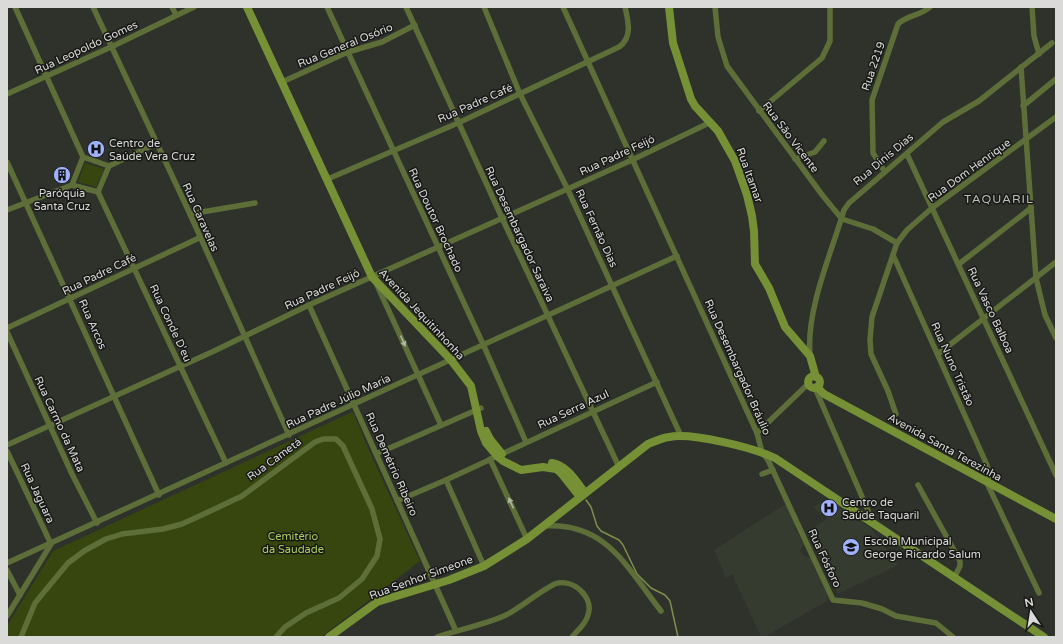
<svg xmlns="http://www.w3.org/2000/svg" width="1063" height="644" viewBox="0 0 1063 644" font-family="'Varela Round',sans-serif">
  <style>
    .built { fill: #363b2f }
    .green { fill: #37460e }
    .lines { fill: none; stroke-linecap: round; stroke-linejoin: round }
    .stream { stroke: #7e8f4d; stroke-width: 1.5 }
    .street { stroke: #5d6e39; stroke-width: 5.5 }
    .secondary { stroke: #769036; stroke-width: 8 }
    .oneway { fill: #aeb5a0 }
    .labels { text-anchor: middle; stroke-width: 3; stroke-linejoin: round; paint-order: stroke }
    .street-label { font-size: 11px; fill: #dadbd8; stroke: #171816 }
    .poi-label { font-size: 11px; fill: #dadbd8; stroke: #171816; text-anchor: start }
    .park-label { font-size: 11px; fill: #acce5c; stroke: #171816 }
    .neighbourhood-label { font-size: 12px; letter-spacing: 1px; fill: #bec1ba; stroke: #171816 }
  </style>
  <rect width="100%" height="100%" fill="#2f312b"/>
  <g class="built">
    <path d="M831 497 871 528 898 565 838 594 810 529 828 519 813 507Z"/>
    <path d="M787 503 796 524 795 529 804 544 800 550 804 556 811 558 829 600 764 637H761L732 574 726 578 714 550Z"/>
  </g>
  <g class="green">
    <path d="M85 163 104 169 96 187 78 182Z"/>
    <path d="M352 412 354 414 367 446 420 561 321 637H7V626L53 551Z"/>
  </g>
  <g class="lines">
    <path class="stream" d="M586 500 591 507 597 526 601 531 619 540 623 545 637 574 651 588 665 595 670 601 678 637"/>
    <g class="street">
      <path d="M15 7 83 157"/>
      <path d="M93 7 190 214 289 435"/>
      <path d="M172 7 176 15"/>
      <path d="M327 7 483 344 526 442"/>
      <path d="M406 7 502 218 619 467"/>
      <path d="M484 7 520 94 567 188 681 436"/>
      <path d="M563 7 757 433 762 452 768 460 833 600 862 603 882 609 896 616 936 623 953 637"/>
      <path d="M715 7 718 37 727 66 823 196 842 219 873 229 897 243"/>
      <path d="M1032 7 1034 36 1039 54"/>
      <path d="M1021 67 1036 278 1045 315 1056 338"/>
      <path d="M282 82 348 52 382 42 415 25"/>
      <path d="M7 94 111 47 194 7"/>
      <path d="M1023 106 1056 79"/>
      <path d="M759 111 822 58 830 41V7"/>
      <path d="M907 154 1056 475"/>
      <path d="M83 157 109 166 98 192 72 185Z"/>
      <path d="M795 159 815 152 824 141"/>
      <path d="M7 162 159 495"/>
      <path d="M109 166 157 143"/>
      <path d="M885 172 873 153 872 100 898 24C907 15 920 16 930 7"/>
      <path d="M330 178 458 123 619 47C633 37 628 21 625 7"/>
      <path d="M98 192 226 463"/>
      <path d="M7 210 72 185"/>
      <path d="M190 214 255 203"/>
      <path d="M893 255 987 465 989 475 987 483 1039 593"/>
      <path d="M959 264 1031 208"/>
      <path d="M377 285 441 425"/>
      <path d="M309 305 456 631"/>
      <path d="M7 328 199 238"/>
      <path d="M7 332 72 474 97 523"/>
      <path d="M938 354 1056 262"/>
      <path d="M810 355C806 310 831 254 844 210L849 203 943 122 979 101 1052 43"/>
      <path d="M815 388 873 522"/>
      <path d="M896 414 888 391 871 354 870 340 872 317 897 243 907 230 932 208 1056 117"/>
      <path d="M757 433 808 384"/>
      <path d="M7 445 212 352 309 305 632 160 711 122"/>
      <path d="M7 451 51 544 7 616"/>
      <path d="M376 454 481 408"/>
      <path d="M490 459 527 539"/>
      <path d="M762 474 773 470"/>
      <path d="M446 480 484 566"/>
      <path d="M918 485 960 561V566L955 576"/>
      <path d="M397 501 446 480 657 382"/>
      <path d="M544 526C607 522 627 568 661 611"/>
      <path d="M7 563 677 256"/>
      <path d="M7 570 20 595"/>
      <path d="M21 637 35 603 68 563 84 551 106 539 122 534 163 529 182 524 204 514 242 496 315 442 323 439H336L343 446 372 509 380 539 377 556 362 579 339 598 306 613 285 627 276 637"/>
      <path d="M437 637C458 630 487 624 506 615 519 609 549 584 558 583 575 580 594 598 588 615 586 624 577 631 572 637"/>
    </g>
    <g class="secondary">
      <path d="M247 7 372 277 451 360 471 386 481 431 486 443 497 456 503 461 521 470 543 467 556 469 561 473 580 497"/>
      <path d="M669 7 673 43 691 99 695 106 718 131 735 161 747 195 752 216 754 231 755 264 769 288 785 327 810 356 816 377"/>
      <circle cx="814" cy="382" r="6"/>
      <path d="M817 387 824 394 1056 519"/>
      <path d="M486 431 490 439 502 454"/>
      <path d="M552 463C568 466 576 481 585 493"/>
      <path d="M329 637 377 602 449 580 484 566 527 539 648 444C655 441 662 438 669 437 691 432 754 448 775 458L1044 637"/>
    </g>
  </g>
  <defs><path id="oneway-solid" d="M-6-.8H1V-3.2L6.5 0L1 3.2V.8H-6Z"/></defs>
  <g class="oneway">
    <use href="#oneway-solid" transform="translate(403 341) rotate(66)"/>
    <use href="#oneway-solid" transform="translate(511 503) rotate(-115)"/>
  </g>
  <defs>
    <symbol id="hospital-disc" viewBox="-11 -11 22 22"><circle r="9.5" fill="#a1b2fd" stroke="#171816"/><path d="M-5-5h3v3.5h4V-5h3V5h-3V1.5h-4V5h-3Z" fill="#111"/></symbol>
    <symbol id="building-disc" viewBox="-11 -11 22 22"><circle r="9.5" fill="#a1b2fd" stroke="#171816"/><path d="M-4-6H4V6H1V3H-1V6H-4ZM-2.5-4.3h1.7v1.8h-1.7ZM.8-4.3h1.7v1.8H.8ZM-2.5-1h1.7V.8h-1.7ZM.8-1h1.7V.8H.8Z" fill="#111"/></symbol>
    <symbol id="school-disc" viewBox="-11 -11 22 22"><circle r="9.5" fill="#a1b2fd" stroke="#171816"/><path d="M0-5L7-2L0 1L-7-2ZM-4 1L0 2.5L4 1V4Q0 6-4 4Z" fill="#111"/></symbol>
  </defs>
  <g fill-rule="evenodd">
    <use href="#hospital-disc" x="86" y="139" width="20" height="20"/>
    <use href="#building-disc" x="52" y="165" width="20" height="20"/>
    <use href="#hospital-disc" x="819" y="498" width="20" height="20"/>
    <use href="#school-disc" x="841" y="537" width="20" height="20"/>
  </g>
  <g class="labels">
    <g class="street-label">
      <text transform="translate(345 45) rotate(-22)" y="4">Rua General Osório</text>
      <text transform="translate(86 47) rotate(-25)" y="4">Rua Leopoldo Gomes</text>
      <text transform="translate(873 66) rotate(-71)" y="4">Rua 2219</text>
      <text transform="translate(475 103) rotate(-24)" y="4">Rua Padre Café</text>
      <text transform="translate(791 137) rotate(53)" y="4">Rua São Vicente</text>
      <text transform="translate(617 155) rotate(-25)" y="4">Rua Padre Feijó</text>
      <text transform="translate(883 159) rotate(-40)" y="4">Rua Dinis Dias</text>
      <text transform="translate(969 170) rotate(-36)" y="4">Rua Dom Henrique</text>
      <text transform="translate(750 175) rotate(70)" y="4">Rua Itamar</text>
      <text transform="translate(201 217) rotate(66)" y="4">Rua Caravelas</text>
      <text transform="translate(436 220) rotate(65)" y="4">Rua Doutor Brochado</text>
      <text transform="translate(597 228) rotate(65)" y="4">Rua Fernão Dias</text>
      <text transform="translate(520 234) rotate(65)" y="4">Rua Desembargador Saraiva</text>
      <text transform="translate(99 274) rotate(-26)" y="4">Rua Padre Café</text>
      <text transform="translate(322 289) rotate(-25)" y="4">Rua Padre Feijó</text>
      <text transform="translate(991 310) rotate(65)" y="4">Rua Vasco Balboa</text>
      <text transform="translate(422 314) rotate(47)" y="4">Avenida Jequitinhonha</text>
      <text transform="translate(171 323) rotate(65)" y="4">Rua Conde D'eu</text>
      <text transform="translate(93 324) rotate(66)" y="4">Rua Arcos</text>
      <text transform="translate(953 364) rotate(66)" y="4">Rua Nuno Tristão</text>
      <text transform="translate(738 367) rotate(66)" y="4">Rua Desembargador Bráulio</text>
      <text transform="translate(338 401) rotate(-25)" y="4">Rua Padre Júlio Maria</text>
      <text transform="translate(573 409) rotate(-25)" y="4">Rua Serra Azul</text>
      <text transform="translate(60 424) rotate(65)" y="4">Rua Carmo da Mata</text>
      <text transform="translate(945 447) rotate(29)" y="4">Avenida Santa Terezinha</text>
      <text transform="translate(274 459) rotate(-36)" y="4">Rua Cametá</text>
      <text transform="translate(392 464) rotate(66)" y="4">Rua Demétrio Ribeiro</text>
      <text transform="translate(38 493) rotate(65)" y="4">Rua Jaguara</text>
      <text transform="translate(825 558) rotate(65)" y="4">Rua Fósforo</text>
      <text transform="translate(421 577) rotate(-20)" y="4">Rua Senhor Simeone</text>
    </g>
    <g class="poi-label">
      <text x="109" y="147">Centro de<tspan x="109" dy="13">Saúde Vera Cruz</tspan></text>
      <text x="62" y="197" text-anchor="middle">Paróquia<tspan x="62" dy="13">Santa Cruz</tspan></text>
      <text x="842" y="506">Centro de<tspan x="842" dy="13">Saúde Taquaril</tspan></text>
      <text x="864" y="545">Escola Municipal<tspan x="864" dy="13">George Ricardo Salum</tspan></text>
    </g>
    <g class="park-label">
      <text x="293" y="540">Cemitério<tspan x="293" dy="13">da Saudade</tspan></text>
    </g>
    <g class="neighbourhood-label">
      <text x="999" y="203">TAQUARIL</text>
    </g>
  </g>
  <rect width="1063" height="644" fill="none" stroke="#dadbd8" stroke-width="16"/>
  <g transform="translate(1031 612) rotate(348)" stroke="#171816" stroke-width="3" paint-order="stroke">
  <path d="M0-3L7 15L0 10L-7 15Z" fill="#dadbd8"/>
  <text y="-6" font-size="11" font-weight="bold" text-anchor="middle" fill="#dadbd8">N</text>
  </g>
</svg>
